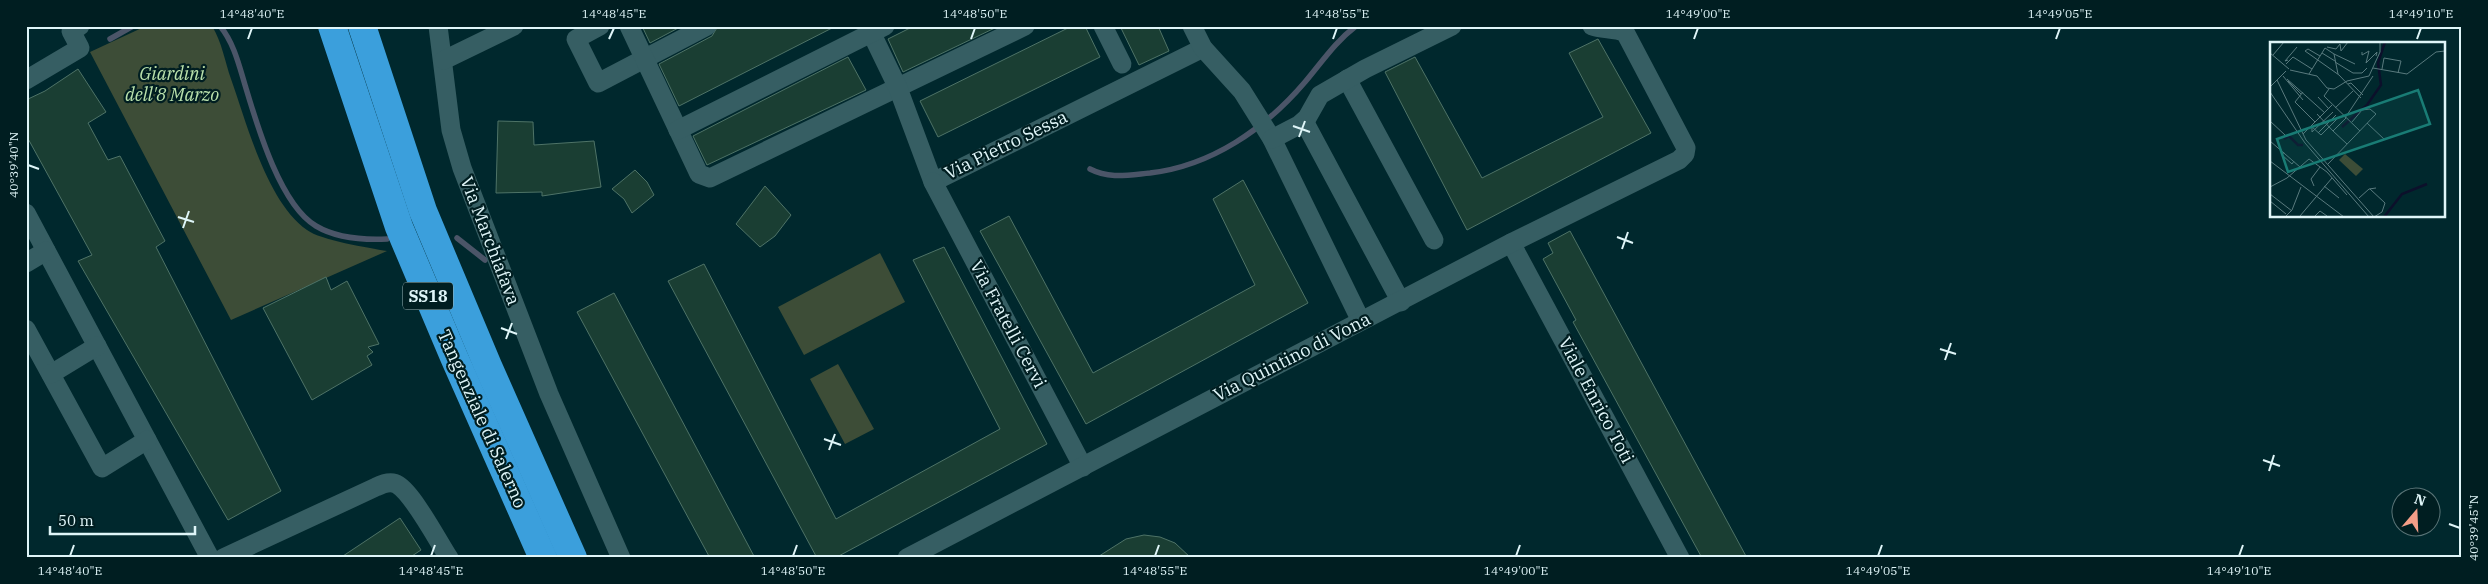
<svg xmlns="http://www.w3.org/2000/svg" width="2488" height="584" viewBox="0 0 2488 584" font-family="'IBM Plex Serif',serif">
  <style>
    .green { fill: #3d4d37 }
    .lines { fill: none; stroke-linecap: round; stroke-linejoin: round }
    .stream { stroke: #4b5568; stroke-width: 5.5 }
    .building { fill: #1a3e33; stroke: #4e7367 }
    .minor { stroke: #365e63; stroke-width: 19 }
    .highway { stroke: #3b9fdc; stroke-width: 28 }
    .ticks { fill: none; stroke: #dff5f8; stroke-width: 2 }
    .labels { text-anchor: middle; stroke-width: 4.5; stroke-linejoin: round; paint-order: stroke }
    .shield { fill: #001e21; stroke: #9cb4b8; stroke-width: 1 }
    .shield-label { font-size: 16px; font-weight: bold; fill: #dff5f8 }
    .park-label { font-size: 18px; font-style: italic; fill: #bae2ac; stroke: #001e21 }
    .street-label { font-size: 18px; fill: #dff5f8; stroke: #001e21 }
    .inset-river { fill: none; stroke: #0c102b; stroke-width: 2.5 }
    .inset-road { fill: none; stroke: #597a7e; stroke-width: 1 }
    .view { fill: #197c75; fill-opacity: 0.15; stroke: #197c75; stroke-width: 2.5 }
    .inset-edge { fill: none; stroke: #dff5f8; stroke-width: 2.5 }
    .neatline { fill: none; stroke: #dff5f8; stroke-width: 2 }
    .ticks-label { font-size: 12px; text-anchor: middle; fill: #dff5f8 }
  </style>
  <rect width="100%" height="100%" fill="#00282d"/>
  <g class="green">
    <path d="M146 26H212C222 42 225 62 231 79 247 124 267 202 307 230 320 240 369 248 387 251L231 320 90 52Z"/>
    <path d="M880 253 905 302 804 355 778 307Z"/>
    <path d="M838 364 874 429 845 444 810 379Z"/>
  </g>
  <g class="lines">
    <g class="stream">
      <path d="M220 26C234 43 239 65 245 85 257 125 280 205 316 226 336 238 365 240 387 239"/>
      <path d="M110 39 133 26"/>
      <path d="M1090 169C1109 179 1128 175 1150 173 1211 166 1265 129 1305 82 1322 62 1335 42 1356 26"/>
      <path d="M457 238 485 260"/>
    </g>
  </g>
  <g class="building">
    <path d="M642 26H682L650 43Z"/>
    <path d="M718 26H836L679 106 659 64 712 36Z"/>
    <path d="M914 26H999L903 72 888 39Z"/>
    <path d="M1072 26H1085L1100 57 938 137 920 101Z"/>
    <path d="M1120 26H1158L1169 51 1139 65Z"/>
    <path d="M1598 39 1651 133 1467 230 1385 72 1415 57 1482 178 1603 117 1569 53Z"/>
    <path d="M848 57 866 90 707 165 693 136Z"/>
    <path d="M78 69 106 112 88 123 108 160 120 156 165 241 156 247 281 491 228 520 78 261 92 255 26 135V100L45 91Z"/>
    <path d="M498 121 533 122 534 145 594 141 601 187 542 196V192L496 193Z"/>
    <path d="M635 170 647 182 654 195 632 213 624 199 612 189Z"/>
    <path d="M1243 180 1308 303 1086 424 980 231 1009 216 1093 373 1255 285 1213 199Z"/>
    <path d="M765 186 791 215 775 236 760 247 736 224Z"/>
    <path d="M1570 231 1747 558H1702L1573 322 1576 320 1543 259 1553 253 1548 243Z"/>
    <path d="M944 247 1047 444 835 558H817L668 281 704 264 836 519 1000 429 913 260Z"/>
    <path d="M326 277 331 290 347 281 379 344 368 347 373 352 367 356 372 365 312 400 263 308Z"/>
    <path d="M614 293 755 558H710L577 312Z"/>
    <path d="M400 518 421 550 409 558H340Z"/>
    <path d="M1144 535 1160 537 1175 543 1191 558H1096L1126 539Z"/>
  </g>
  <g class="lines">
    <g class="minor">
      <path d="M438 26 451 130 462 168 549 394 621 558"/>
      <path d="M600 26 576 39 598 83 707 26"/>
      <path d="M629 26 699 174 710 178 1025 26"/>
      <path d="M868 26 898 88 933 182 1203 48"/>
      <path d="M1103 26 1122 64"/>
      <path d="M1192 26 1203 48 1242 91 1272 139 1361 321"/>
      <path d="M444 60 514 26"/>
      <path d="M1347 79 1434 240"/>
      <path d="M26 80 80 48 71 31 80 26"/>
      <path d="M1304 121 1401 302"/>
      <path d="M678 130 885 26"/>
      <path d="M1272 139 1299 125 1307 118 1320 95 1365 69 1452 26"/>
      <path d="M933 182 1083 467"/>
      <path d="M26 213 210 558"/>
      <path d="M1511 243 1680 558"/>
      <path d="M26 263 46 251"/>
      <path d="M26 329 102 468 147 440"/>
      <path d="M51 374 97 346"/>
      <path d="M223 558 376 487C382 484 391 480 398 485 413 494 438 541 449 558"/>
      <path d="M907 558 1511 243 1679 160 1685 154 1686 148 1626 34C1619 28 1602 30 1592 26"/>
    </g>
    <g class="highway">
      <path d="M332 26 399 227 454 357 543 558"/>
      <path d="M362 26 423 211 488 366 573 558"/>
    </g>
  </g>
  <path class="ticks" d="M248 39 252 28M609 39 614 28M971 39 975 28M1333 39 1337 28M1694 39 1698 28M2056 39 2060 28M2417 39 2421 28M1293 126 1310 132M1299 137 1305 121M28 165 39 169M178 217 194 222M183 228 189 211M1617 237 1633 243M1622 249 1628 232M501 328 517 334M506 339 512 323M1940 349 1956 354M1945 360 1951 343M824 439 841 445M829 450 835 434M2263 460 2280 466M2269 471 2274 455M2449 524 2460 528M70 556 74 545M431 556 435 545M793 556 797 545M1155 556 1159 545M1516 556 1520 545M1878 556 1882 545M2239 556 2243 545"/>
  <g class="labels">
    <rect class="shield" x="403" y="282.5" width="50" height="27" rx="4"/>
    <g class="shield-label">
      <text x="428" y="302">SS18</text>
    </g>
    <g class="park-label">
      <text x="172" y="80">Giardini<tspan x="172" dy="21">dell'8 Marzo</tspan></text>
    </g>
    <g class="street-label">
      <text transform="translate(1006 145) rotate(-26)" y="6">Via Pietro Sessa</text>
      <text transform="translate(490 241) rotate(69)" y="6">Via Marchiafava</text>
      <text transform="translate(1008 324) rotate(62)" y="6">Via Fratelli Cervi</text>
      <text transform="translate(1292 357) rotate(-27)" y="6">Via Quintino di Vona</text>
      <text transform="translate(1596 400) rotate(62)" y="6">Viale Enrico Toti</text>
      <text transform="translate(482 419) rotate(66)" y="6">Tangenziale di Salerno</text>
    </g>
  </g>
  <g transform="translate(2270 42)">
    <rect width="175" height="175" fill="#00282d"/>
    <path d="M75 112 93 127 86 134 69 118Z" fill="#3d4d37"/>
    <path class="inset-river" d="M72 85 97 63 111 43 108 21 115 0M14 97 19 94 28 103H33M114 175 132 152 157 142"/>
    <path class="inset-road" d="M57 5 66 7 70 2 71 9 78 0M92 10V13L99 9 96 21 107 10 106 14M0 11 19 27M52 11 65 19M64 12 85 22M3 13 14 0M50 14 38 7 35 9 69 33 91 56M18 18 15 19 27 5M65 20 83 31H92L97 26M16 22 23 15 42 27M103 26 137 32 166 10 175 9M112 27 114 16 131 19 128 31M20 28 47 34 57 46 64 47 77 39 99 34 110 10V0M39 32 55 6 64 12 68 32M13 34 33 58M17 37 55 71M7 38 36 98 104 175M18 39 31 52M78 42 81 41 93 53M0 45 16 29M59 47 54 54 90 89M0 50 35 101 99 175M33 50 25 60 45 80M48 55 59 67M65 66 83 49M47 72 63 89 76 76M75 76 103 34M0 79 15 93M97 81 115 98M41 84 51 93 69 75M42 86V90L63 70M63 89 77 102M48 91 66 73M33 92 62 63M0 99 30 125M14 110 12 113 22 122 24 119M0 119 74 175M58 122 106 72 100 67 92 68 82 80M44 144 41 137 50 125M54 144 69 156M0 145 17 136 39 117 57 130 77 153M100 147 115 161 112 170 104 175M0 152 22 169M89 156 99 147 106 146M0 159 16 172M30 174 62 136M15 175 22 168 31 145M44 175 50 169 57 174"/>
    <path class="view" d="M148 48 160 82 18 130 7 97Z"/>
    <rect width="175" height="175" class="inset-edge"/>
  </g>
  <rect width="2488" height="584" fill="none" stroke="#001e21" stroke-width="55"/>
  <g transform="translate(2416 512) rotate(19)"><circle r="24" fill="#001e21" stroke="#597477"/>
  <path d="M0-4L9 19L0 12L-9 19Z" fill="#f49e88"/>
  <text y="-8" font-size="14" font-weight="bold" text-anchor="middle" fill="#dff5f8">N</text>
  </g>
  <path d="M50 526v8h145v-8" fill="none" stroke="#dff5f8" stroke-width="2.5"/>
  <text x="58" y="526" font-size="15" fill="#dff5f8" stroke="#001e21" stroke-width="4" paint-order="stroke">50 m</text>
  <rect x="28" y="28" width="2432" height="528" class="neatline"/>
  <g class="ticks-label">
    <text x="252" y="18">14°48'40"E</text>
    <text x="614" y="18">14°48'45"E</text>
    <text x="975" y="18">14°48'50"E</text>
    <text x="1337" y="18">14°48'55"E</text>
    <text x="1698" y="18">14°49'00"E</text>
    <text x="2060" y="18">14°49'05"E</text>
    <text x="2421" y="18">14°49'10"E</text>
    <text transform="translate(14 165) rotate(-90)" y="4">40°39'40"N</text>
    <text transform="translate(2474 528) rotate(-90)" y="4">40°39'45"N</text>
    <text x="70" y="575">14°48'40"E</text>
    <text x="431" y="575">14°48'45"E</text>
    <text x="793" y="575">14°48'50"E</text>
    <text x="1155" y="575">14°48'55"E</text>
    <text x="1516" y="575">14°49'00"E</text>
    <text x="1878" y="575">14°49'05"E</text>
    <text x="2239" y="575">14°49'10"E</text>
  </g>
</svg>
